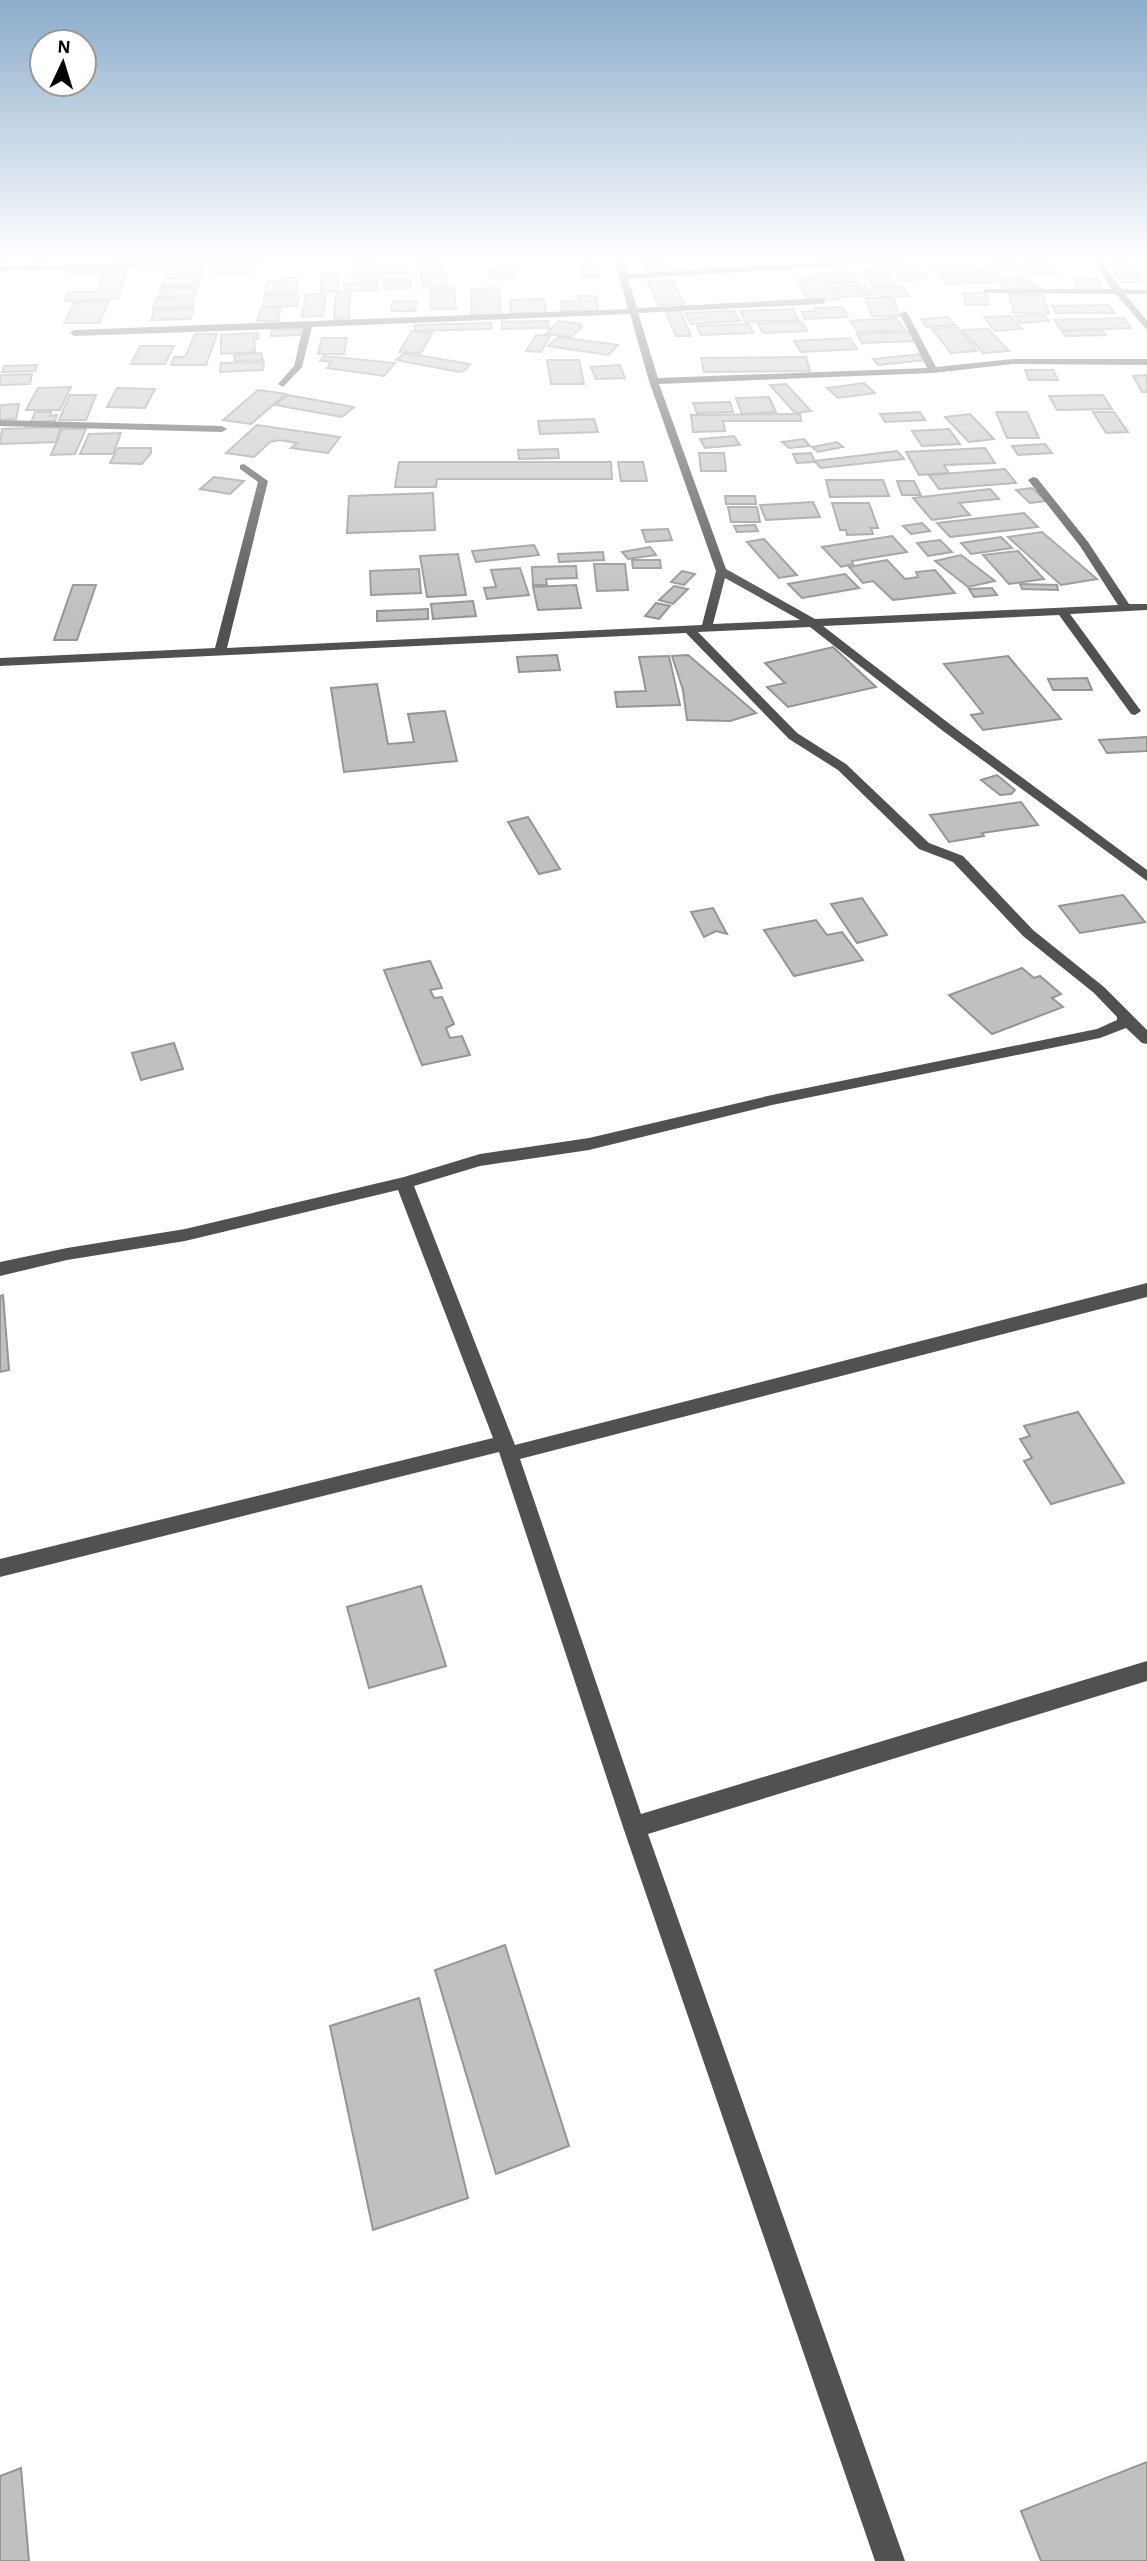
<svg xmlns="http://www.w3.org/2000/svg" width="1147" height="2561" viewBox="0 0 1147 2561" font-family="'Alegreya Sans',sans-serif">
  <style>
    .building { fill: #c0c0c0; stroke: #959595; stroke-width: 2 }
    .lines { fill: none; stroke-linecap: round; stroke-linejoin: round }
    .minor { fill: #515151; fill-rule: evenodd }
  </style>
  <rect width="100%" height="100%" fill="#fff"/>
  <g class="building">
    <path d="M0 256H35V260L0 262Z"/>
    <path d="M39 256H87L37 263Z"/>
    <path d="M545 256H572L574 261 547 262Z"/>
    <path d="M579 256H594L599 277H583Z"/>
    <path d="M1018 256H1044L1046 262 1020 261Z"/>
    <path d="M993 257H1013L1018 266H998Z"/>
    <path d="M662 259 669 274 648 275 642 260Z"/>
    <path d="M441 260 442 269H418L417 261Z"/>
    <path d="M1129 261 1144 282H1122L1107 262Z"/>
    <path d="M377 262 378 277 352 278V263Z"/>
    <path d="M253 263 251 273 214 274 216 264Z"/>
    <path d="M1024 263 1054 264 1057 276 1025 274Z"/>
    <path d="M381 264H403L404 273 381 274Z"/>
    <path d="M725 264 727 271H698L696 265Z"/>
    <path d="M965 264 972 273 938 275 930 265Z"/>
    <path d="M205 265 201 274H165L168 266Z"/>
    <path d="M912 265 928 278 904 281 889 267Z"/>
    <path d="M126 266 125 271 116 272 126 273 118 299 65 301 68 292H97L103 274H68L71 267Z"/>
    <path d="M886 269 895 286 872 287 864 270Z"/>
    <path d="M992 269 998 277H992L996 282 946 284 940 276 979 274 976 270Z"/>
    <path d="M445 271 448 287 423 288 420 272Z"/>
    <path d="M515 271 516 277 490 278 489 272Z"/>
    <path d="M853 273 859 282 833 283 827 274Z"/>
    <path d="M338 274V291L321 292V275Z"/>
    <path d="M825 275 839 299 808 300 795 276Z"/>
    <path d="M200 277 198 286H162L165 278Z"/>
    <path d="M1023 277 1039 288 1005 289 997 278Z"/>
    <path d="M282 278H298L296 293H265L267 282H281Z"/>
    <path d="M411 278V288L384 289V279Z"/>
    <path d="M1073 278 1098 279 1103 291 1078 290Z"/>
    <path d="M672 280 684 304 658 305 648 281Z"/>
    <path d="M377 281 378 290 345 291 344 283Z"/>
    <path d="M865 285 873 295 842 297 835 287Z"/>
    <path d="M197 287 195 296 158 297 161 288Z"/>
    <path d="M873 287H903L909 296 878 297Z"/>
    <path d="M454 288 456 309H431L430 289Z"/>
    <path d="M499 288 501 315H472L471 289Z"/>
    <path d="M336 292H350L349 318 334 319Z"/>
    <path d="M963 293H986L989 305H966Z"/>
    <path d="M306 294H326L323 316 302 317Z"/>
    <path d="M1009 294 1043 295 1049 314 1014 313Z"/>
    <path d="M265 295H290L299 296 297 306 262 307Z"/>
    <path d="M578 296H596L598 311H580Z"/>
    <path d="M865 298H893L900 316H872Z"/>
    <path d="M156 299H194L192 307 153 308Z"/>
    <path d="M544 299 546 313 511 314 510 300Z"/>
    <path d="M109 301 99 323H64L74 302Z"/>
    <path d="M393 301H417L415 311H391Z"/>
    <path d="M561 301H576L577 311H562Z"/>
    <path d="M1109 305 1114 313H1056L1052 306Z"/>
    <path d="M281 307 278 321H257L261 308Z"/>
    <path d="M842 307 848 317 805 319 802 312 816 311 814 308Z"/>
    <path d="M194 309 191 319 151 320 154 310Z"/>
    <path d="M793 309 798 320 745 322 740 311Z"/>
    <path d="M680 310 691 336H676L665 311Z"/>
    <path d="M734 311 740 321 691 324 685 313Z"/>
    <path d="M1043 315 1049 321 1020 323 1015 316Z"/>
    <path d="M1010 316 1022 329 995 331 984 317Z"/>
    <path d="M948 317 955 325 927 327 921 319Z"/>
    <path d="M896 318 905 330 858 332 850 321Z"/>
    <path d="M1124 318 1131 328 1061 330 1054 320Z"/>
    <path d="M548 321 549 328 502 329V322Z"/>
    <path d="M559 321 581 324 579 326 582 327 571 337 546 334Z"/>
    <path d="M802 322 807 331 763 333 758 324Z"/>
    <path d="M491 323 492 329 415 331V325Z"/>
    <path d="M749 324 753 333 701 335 697 326Z"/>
    <path d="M958 327 977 351 951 353 932 329Z"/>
    <path d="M301 329 300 335 271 336 272 330Z"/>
    <path d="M988 329 1009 351 983 353 962 330Z"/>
    <path d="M1102 330 1106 335 1065 336 1062 331Z"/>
    <path d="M412 331 432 333 421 353 399 352Z"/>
    <path d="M910 332 915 341 862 343 857 334Z"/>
    <path d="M258 333V339H254L255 352 221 354V335Z"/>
    <path d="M195 334H217L206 365H171L174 357H185Z"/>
    <path d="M536 335 550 336 541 352 526 351Z"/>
    <path d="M558 337 618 345 608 355 548 346Z"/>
    <path d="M322 338H347L344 354H318Z"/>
    <path d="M850 338 857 349 801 352 794 341Z"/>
    <path d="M140 346H174L165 364H131Z"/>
    <path d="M261 353 263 360 235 361 234 355Z"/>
    <path d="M405 353 470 364 466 370 459 372 396 360Z"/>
    <path d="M922 354 927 360 878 365 873 359Z"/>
    <path d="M324 356 395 363 384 376 327 368 332 362 320 361Z"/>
    <path d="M806 357 810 371 704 372 701 358Z"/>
    <path d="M547 360H579L584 384H551Z"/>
    <path d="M264 362 263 370 220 372 221 363Z"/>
    <path d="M37 365 35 371 2 372 4 366Z"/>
    <path d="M620 365 625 378 596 379 591 367Z"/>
    <path d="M1025 370H1053L1058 380H1029Z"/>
    <path d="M32 374 30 384 0 385V375Z"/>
    <path d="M1147 375V392H1142L1133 376Z"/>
    <path d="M864 383 875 393 838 398 827 388Z"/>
    <path d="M786 384 811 411 795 413 770 385Z"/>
    <path d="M71 387 60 410H26L38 388Z"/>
    <path d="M117 388 155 389 145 408 107 407Z"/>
    <path d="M258 390 286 394 251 424 223 420Z"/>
    <path d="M70 395H96L86 420H59Z"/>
    <path d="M288 395 354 407 342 417 275 405Z"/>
    <path d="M1103 395 1112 409 1057 410 1049 396Z"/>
    <path d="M769 397 776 412 742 414 736 398Z"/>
    <path d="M730 402 733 412 697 413 693 403Z"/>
    <path d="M19 404 16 419 0 420V405Z"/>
    <path d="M35 412H51L50 416 57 415 55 421 31 422Z"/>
    <path d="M920 412 925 420 885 422 880 414Z"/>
    <path d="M996 412H1027L1039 438H1007Z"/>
    <path d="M1093 412H1114L1128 432 1106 433Z"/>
    <path d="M800 414 801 421H723L725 431 693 432 691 415Z"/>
    <path d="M970 414 994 439 969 442 945 417Z"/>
    <path d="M594 419 598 432 540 434 538 421Z"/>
    <path d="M257 425 340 437 328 453 291 448 297 443 280 440 270 442 254 457 226 453Z"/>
    <path d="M61 427 56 442 0 444 2 429Z"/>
    <path d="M62 429H86L75 454 51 455Z"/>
    <path d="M949 429 960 444 922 446 912 431Z"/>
    <path d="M121 433 113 454H80L89 434Z"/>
    <path d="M734 436 740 445 705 448 700 439Z"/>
    <path d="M804 439 810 446 789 448 782 442Z"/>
    <path d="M837 442 843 447 818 452 812 447Z"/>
    <path d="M1045 444 1052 453 1018 455 1012 446Z"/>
    <path d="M118 448H151V453L142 464 110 463Z"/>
    <path d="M985 448 995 463 944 465 949 473 919 475 906 452Z"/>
    <path d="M558 449 559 458 519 459 518 450Z"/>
    <path d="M897 451 904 459 821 468 814 461Z"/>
    <path d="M699 453H724L726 471H701Z"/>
    <path d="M811 453 815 462 797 463 793 454Z"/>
    <path d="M399 462H611L612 479H437L436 487H395Z"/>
    <path d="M618 462H643L647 481H621Z"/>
    <path d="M1005 469 1016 483 939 489 929 475Z"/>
    <path d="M214 477 244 481 230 494 200 489Z"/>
    <path d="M826 480H883L889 496 830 497Z"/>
    <path d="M897 481H914L921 495H902Z"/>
    <path d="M1032 488 1046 501 1030 503 1016 490Z"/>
    <path d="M990 489 999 499 959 503 970 515 932 520 913 498Z"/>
    <path d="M433 493 435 530 347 533 349 496Z"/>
    <path d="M725 496H755L756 504H726Z"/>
    <path d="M813 502 820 517 766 520 760 505Z"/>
    <path d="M832 503H869L878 528H871L873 534 847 535 846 530H840Z"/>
    <path d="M728 507H757L760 522H731Z"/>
    <path d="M1024 513 1038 527 950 537 937 523Z"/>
    <path d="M922 523 930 531 911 534 903 526Z"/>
    <path d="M755 525 758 531 737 532 734 526Z"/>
    <path d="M668 529 672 540 646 542 642 530Z"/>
    <path d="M1042 532 1097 579 1061 585 1008 537Z"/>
    <path d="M892 536 907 552 852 561 853 564 841 567 822 547Z"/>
    <path d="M1001 537 1012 548 971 554 961 543Z"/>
    <path d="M764 539 797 575 779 578 747 542Z"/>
    <path d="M940 540 952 552 928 556 917 543Z"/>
    <path d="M534 545 539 555 476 562 472 551Z"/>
    <path d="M650 547 656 555 628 559 622 552Z"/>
    <path d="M1018 551 1044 579 1009 584 983 555Z"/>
    <path d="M603 552 604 560 559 562 558 554Z"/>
    <path d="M458 554 466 595 427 597 420 556Z"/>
    <path d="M961 555 995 581 968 587 935 561Z"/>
    <path d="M632 560H660L661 568H633Z"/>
    <path d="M887 560 905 579 918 577 916 572 935 570 955 593 893 600 873 581 863 583 849 567Z"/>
    <path d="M594 564H625L628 590 597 591Z"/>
    <path d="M576 566 577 578 546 579 547 585H533L532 567Z"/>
    <path d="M520 568 529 595 487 599 484 588 496 587 491 570Z"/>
    <path d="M419 569 421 593 371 595 370 571Z"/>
    <path d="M682 571 695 574 684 585 671 582Z"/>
    <path d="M845 574 859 588 802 598 788 584Z"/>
    <path d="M1020 584 1057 585 1058 590 1022 589Z"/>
    <path d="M73 585H96L77 640H54Z"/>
    <path d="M576 585 581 608 538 610 533 587Z"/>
    <path d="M674 586 688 589 673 604 659 600Z"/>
    <path d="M992 588 997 595 974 597 969 589Z"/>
    <path d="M473 601 476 616 433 619 431 604Z"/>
    <path d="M656 603 670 606 659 619 645 616Z"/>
    <path d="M428 609V619L377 621V611Z"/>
    <path d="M833 647 876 687 788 707 767 687 785 683 765 663Z"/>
    <path d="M557 655 560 670 519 672 517 657Z"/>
    <path d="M688 655 756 713 730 721 687 720 683 690 672 656Z"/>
    <path d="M669 656 680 705 617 707 615 692 646 691 639 657Z"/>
    <path d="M1008 656 1061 719 983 730 971 715 983 713 944 664Z"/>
    <path d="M1087 678 1092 690H1053L1048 679Z"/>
    <path d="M377 684 388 744 414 742 408 714 445 711 457 761 344 772 331 688Z"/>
    <path d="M1147 737V751L1107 753 1099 740Z"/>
    <path d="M997 775 1015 790 1011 794 1000 795 981 780Z"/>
    <path d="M1021 802 1038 825 982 833 984 836 949 842 930 815Z"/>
    <path d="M528 817 560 869 539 874 508 822Z"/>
    <path d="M1123 895 1145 922 1080 933 1059 906Z"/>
    <path d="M862 898 887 935 857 943 831 904Z"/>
    <path d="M713 908 727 934 716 931 704 937 691 912Z"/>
    <path d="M816 920 827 935 842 932 863 960 794 976 764 930Z"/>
    <path d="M430 961 442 988 430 990 434 998 442 997 454 1024 446 1028 450 1038 462 1036 470 1055 422 1065 384 970Z"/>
    <path d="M1022 968 1034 978 1040 976 1061 994 1052 998 1063 1007 992 1034 949 995Z"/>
    <path d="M174 1043 183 1069 141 1080 132 1053Z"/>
    <path d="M3 1295 9 1370 0 1372V1296Z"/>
    <path d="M1078 1412 1124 1483 1051 1504 1024 1461 1032 1458 1020 1439 1030 1436 1024 1426Z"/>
    <path d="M421 1586 446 1666 369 1688 347 1607Z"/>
    <path d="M505 1945 569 2146 496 2174 435 1970Z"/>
    <path d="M419 1998 468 2198 373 2230 330 2026Z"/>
    <path d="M1147 2462V2561H1041L1021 2511Z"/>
    <path d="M21 2468 29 2561H0V2476Z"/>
  </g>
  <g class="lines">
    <g class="minor">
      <path d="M304 256H380L376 258 0 271V267Z"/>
      <path d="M613 256H621L627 274 916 257 920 259 916 261 628 279 637 308 822 298 826 301 822 304 638 313 658 378 927 368 900 314 904 311 908 314 936 367 1013 359H1147V365L1013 364 933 373 659 384 726 569 815 619 1118 605 1080 546 1028 480 1033 477 1037 478 1088 542 1129 604H1147V610L1070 614 1141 711 1135 715 1131 714 1059 615 823 626 951 725 1147 870V881L943 731 810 627 698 632 797 733 846 764 929 843 963 856 1033 930 1104 987 1147 1030V1044L1142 1043 1126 1028 1100 1038 772 1105 589 1150 480 1166 414 1186 515 1445 1147 1283V1297L520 1459 641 1814 1147 1661V1681L648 1834 905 2561H875L623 1827 499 1452 0 1577V1559L493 1438 398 1190 185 1241 67 1260 0 1276V1262L67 1248 185 1229 404 1177 480 1154 589 1138 772 1095 1097 1029 1117 1020V1017L1094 993 1023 936 953 862 919 849 838 770 789 739 686 633 0 666V658L215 648 258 482 240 469V465L244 464 268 481 227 648 702 625 716 571 649 381 630 314 312 327 302 367 283 387 278 384 294 366 303 328 74 336 70 333 74 330 628 309ZM725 578 800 620 713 624Z"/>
      <path d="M1090 256H1098L1121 289 1147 290V294H1125L1147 321V330L1116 294 986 293 982 291 986 289H1112Z"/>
      <path d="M0 420 222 426 227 429 222 432 0 426Z"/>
    </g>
  </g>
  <linearGradient id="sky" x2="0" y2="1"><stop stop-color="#8baccb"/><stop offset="0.42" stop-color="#fff"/><stop offset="1" stop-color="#fff" stop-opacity="0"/></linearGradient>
  <rect width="1147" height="615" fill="url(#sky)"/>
  <g transform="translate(63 63) rotate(4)"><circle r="33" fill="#ffffff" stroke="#999999" stroke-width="2"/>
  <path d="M0-5L12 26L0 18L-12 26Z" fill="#000000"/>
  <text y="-10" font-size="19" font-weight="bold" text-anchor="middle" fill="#000000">N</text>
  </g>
</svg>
